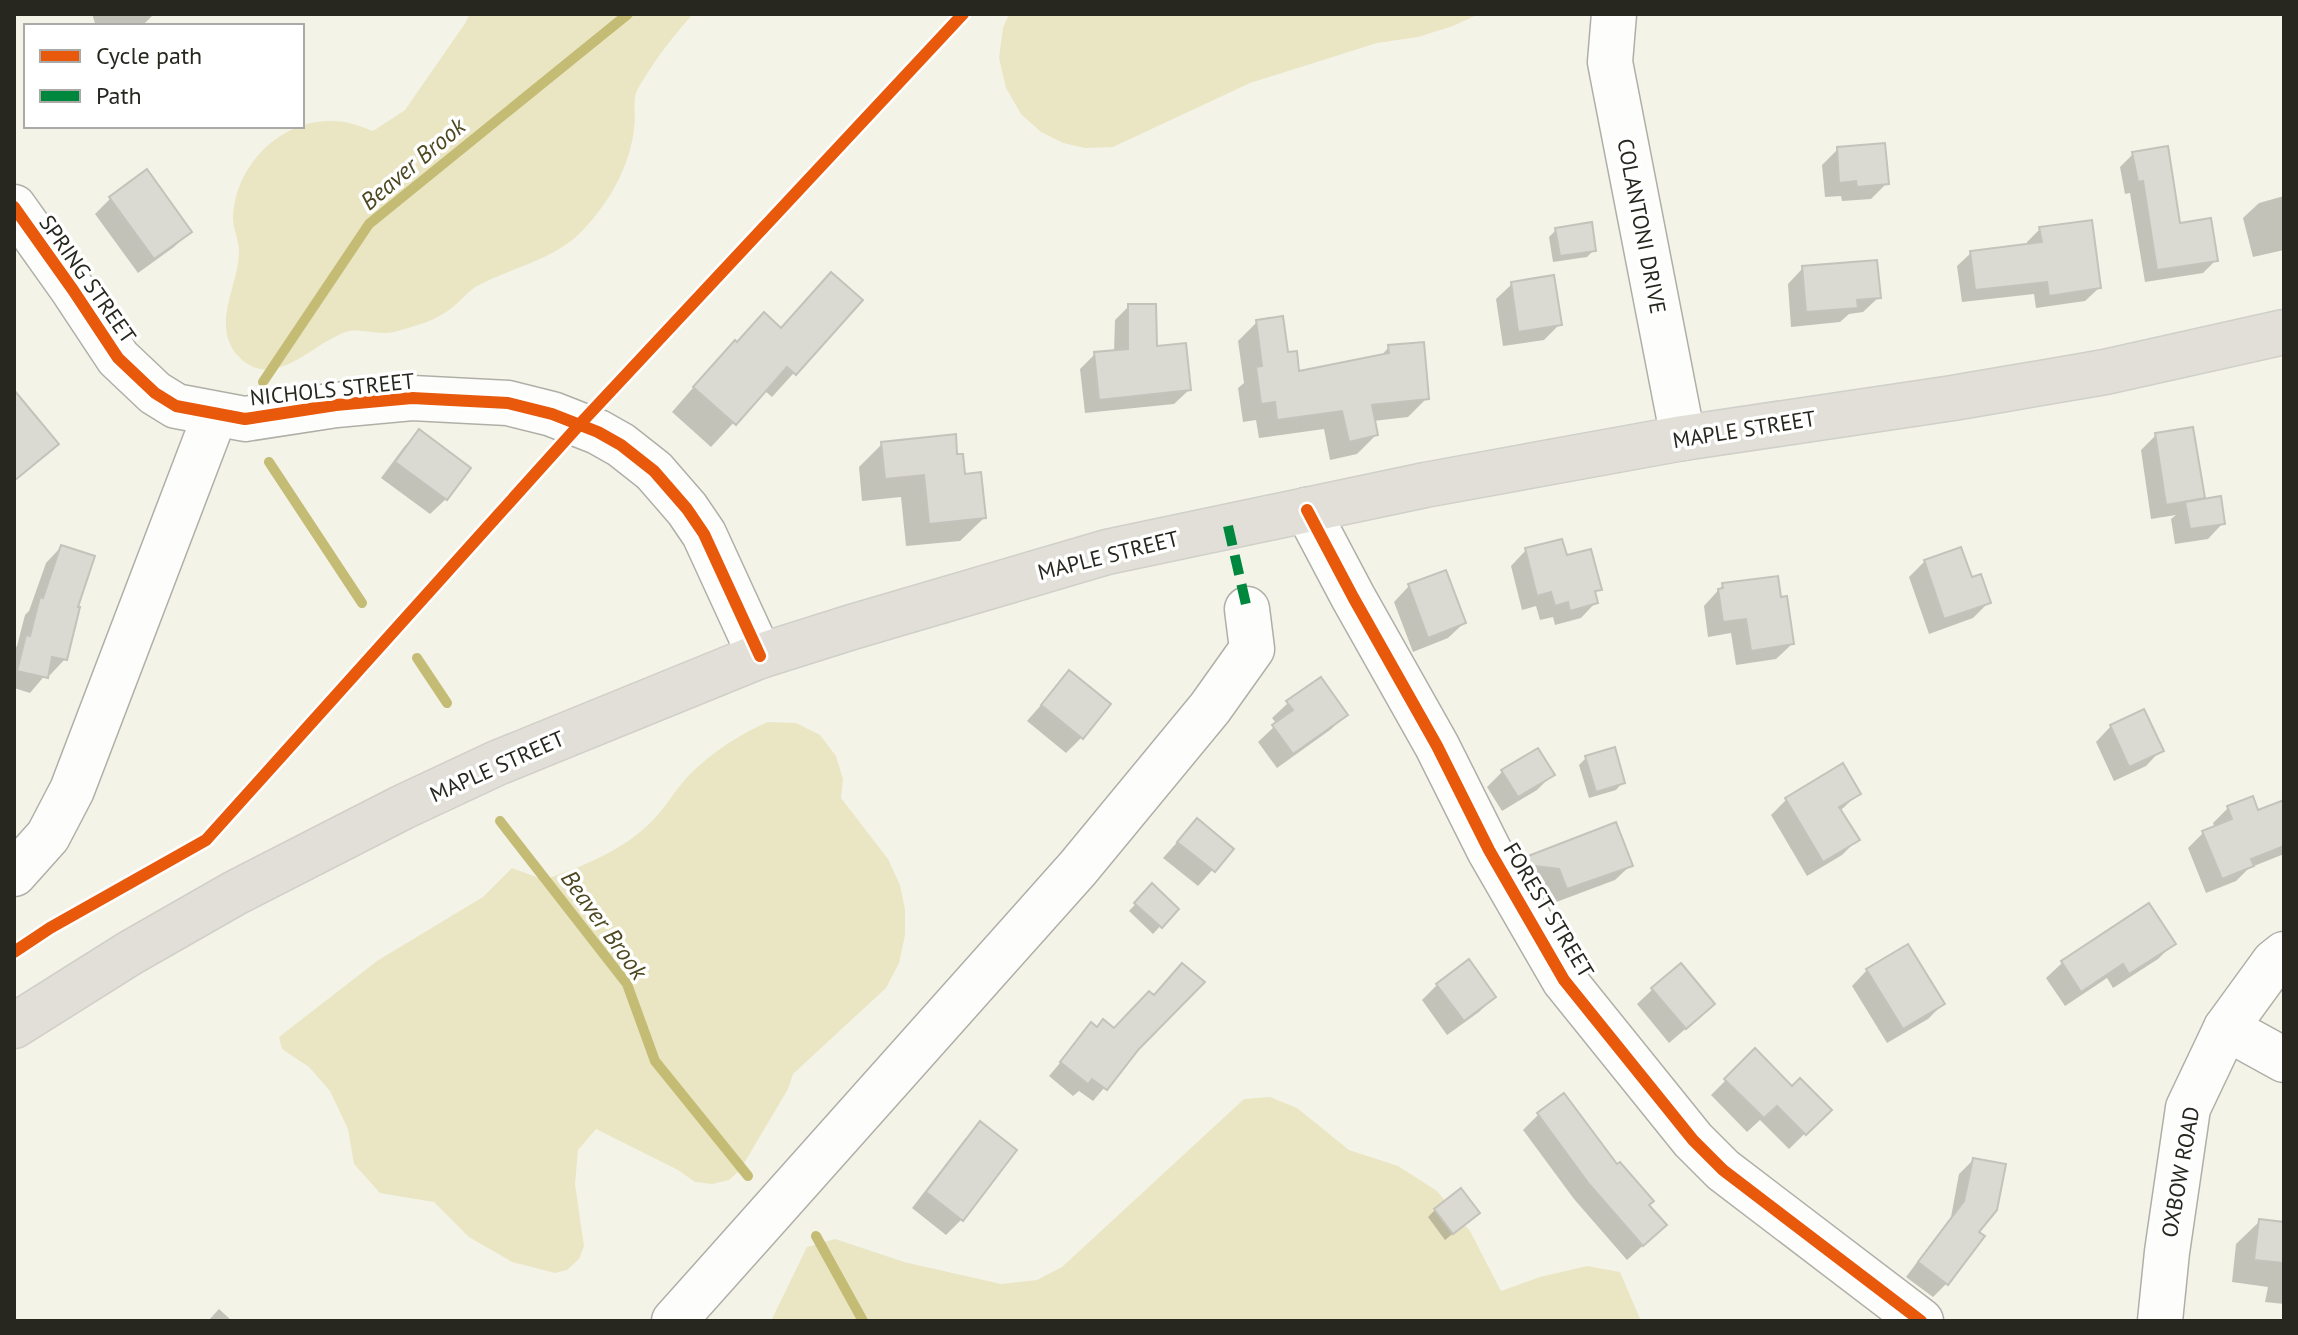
<svg xmlns="http://www.w3.org/2000/svg" width="2298" height="1335" viewBox="0 0 2298 1335" font-family="'PT Sans',sans-serif">
  <style>
    .green { fill: #eae6c3 }
    .shadow { fill: #0003 }
    .lines { fill: none; stroke-linecap: round; stroke-linejoin: round }
    .stream { stroke: #c4bc75; stroke-width: 10 }
    .building { fill: #dbdad2; stroke: #c4c3bb; stroke-width: 2 }
    .minor-casing { stroke: #b0afa7; stroke-width: 47 }
    .major-casing { stroke: #d0d0ca; stroke-width: 47 }
    .minor { stroke: #fdfdfc; stroke-width: 44 }
    .major { stroke: #e1dfd7; stroke-width: 44 }
    .quiet { stroke: #00873e; stroke-width: 10; stroke-dasharray: 20 10; stroke-linecap: butt }
    .cycleway-casing { stroke: #fff; stroke-width: 17 }
    .cycleway { stroke: #e8590c; stroke-width: 12 }
    .labels { text-anchor: middle; stroke-width: 7; stroke-linejoin: round; paint-order: stroke }
    .street-label { font-size: 22px; fill: #27271f; stroke: #fff }
    .water-label { font-size: 24px; font-style: italic; fill: #4d4820; stroke: #fff }
  </style>
  <rect width="100%" height="100%" fill="#f4f3e8"/>
  <g class="green">
    <path d="M469 14H693C675 34 659 54 645 77 642 82 638 87 636 93 633 104 636 117 634 129 630 166 609 203 583 230 555 260 512 267 477 286 468 291 462 300 454 306 437 321 415 326 394 332 378 336 360 327 346 332 311 344 273 393 238 356 210 324 239 286 239 251 239 239 232 227 233 215 236 164 281 120 332 121 347 121 360 126 373 131L405 110 466 22Z"/>
    <path d="M1009 14H1479L1453 26 1418 37 1377 43 1250 83 1113 147 1085 148 1063 143 1041 132 1021 114 1006 88 999 58 1003 28Z"/>
    <path d="M768 722 796 723 820 735 836 756 843 779 841 798 888 859 900 885 905 909V935L899 963 886 988 793 1074 788 1089 740 1170 729 1180 712 1184 695 1182 678 1170 596 1129 578 1150 575 1184 584 1246 579 1259 567 1270 555 1273 512 1262 469 1237 434 1202 380 1193 354 1164 348 1129 330 1091 309 1067 282 1049 279 1037 377 961 483 897 512 868 544 880C582 866 616 854 647 826 665 810 675 789 691 773 713 752 740 734 768 722Z"/>
    <path d="M1270 1097 1297 1108 1349 1150 1398 1166 1437 1191 1470 1231 1501 1291 1540 1277 1587 1266 1620 1272 1641 1321H771L807 1247 835 1239 904 1262 1001 1284 1037 1280 1062 1267 1244 1099Z"/>
  </g>
  <g class="shadow">
    <path d="M92 14H154L142 26H96Z"/>
    <path d="M1838 149 1887 183 1871 199 1842 201 1841 196 1825 197 1822 165Z"/>
    <path d="M2133 154 2179 225 2216 260 2203 273 2145 282 2130 193 2125 194 2120 167Z"/>
    <path d="M147 172 190 231 174 247 138 273 95 214 110 199Z"/>
    <path d="M2284 196V250L2253 257 2243 218 2259 203Z"/>
    <path d="M2040 229 2099 288 2085 301 2036 308 2034 294 1962 302 1957 266 1971 253 2027 246V242Z"/>
    <path d="M1556 230 1594 250 1587 257 1553 262 1549 237Z"/>
    <path d="M1803 268 1879 297 1863 312 1849 314 1840 322 1791 327 1788 284Z"/>
    <path d="M831 274 860 300 772 397 764 390 711 447 672 412 712 366 764 315 780 329Z"/>
    <path d="M1512 284 1560 324 1544 340 1503 346 1496 299Z"/>
    <path d="M1129 306 1155 348 1189 390 1174 404 1085 413 1080 369 1095 354 1114 352 1115 320Z"/>
    <path d="M1257 322 1286 354 1297 374 1380 357 1389 347 1427 398 1408 417 1373 421 1376 435 1357 454 1330 460 1324 429 1259 438 1256 420 1243 422 1238 388 1244 383 1238 341Z"/>
    <path d="M419 431 446 499 430 514 381 478 404 447Z"/>
    <path d="M2156 435 2203 497 2198 502 2223 523 2208 539 2175 544 2171 519 2176 515 2151 519 2141 450Z"/>
    <path d="M882 444 955 456 984 518 960 541 906 546 901 497 862 501 859 467Z"/>
    <path d="M61 547 75 608 65 659 50 675 46 674 30 693 14 688V650L17 646 25 615 29 611 46 563Z"/>
    <path d="M1526 550 1565 558 1599 589 1594 594 1596 602 1581 618 1555 625 1553 617 1540 620 1536 606 1522 610 1511 566Z"/>
    <path d="M1925 561 1971 579 1988 603 1973 618 1929 634 1909 577Z"/>
    <path d="M1723 585 1792 644 1776 659 1736 665 1731 633 1708 637 1704 606Z"/>
    <path d="M1409 586 1464 623 1448 638 1413 652 1394 602Z"/>
    <path d="M1069 673 1082 737 1066 753 1027 721Z"/>
    <path d="M1288 703 1346 715 1330 730 1277 768 1258 742 1277 724 1272 718Z"/>
    <path d="M2111 726 2161 750 2146 766 2114 781 2096 742Z"/>
    <path d="M1586 758 1623 782 1616 790 1589 798 1579 765Z"/>
    <path d="M1503 771 1552 775 1537 790 1502 811 1487 787Z"/>
    <path d="M1858 794 1840 811 1857 840 1842 855 1807 876 1771 815 1786 800Z"/>
    <path d="M2284 802V854L2249 868 2236 881 2206 893 2188 848 2203 833 2215 828 2213 823 2228 808 2257 812Z"/>
    <path d="M1197 820 1231 849 1198 886 1163 858Z"/>
    <path d="M1615 825 1631 865 1615 880 1551 904 1544 884 1511 879 1508 875 1524 860Z"/>
    <path d="M1152 886 1176 909 1153 934 1129 911Z"/>
    <path d="M2148 906 2173 944 2158 959 2113 988 2107 978 2065 1006 2046 978 2062 963Z"/>
    <path d="M1867 970 1943 1004 1928 1019 1887 1043 1852 986Z"/>
    <path d="M1437 985 1494 997 1479 1012 1447 1035 1422 1000Z"/>
    <path d="M1653 989 1697 1019 1669 1043 1637 1004Z"/>
    <path d="M1092 1025 1138 1048 1093 1101 1079 1091 1073 1096 1049 1076Z"/>
    <path d="M1755 1051 1792 1089 1829 1110 1789 1149 1760 1120 1747 1132 1711 1095Z"/>
    <path d="M1563 1096 1647 1205 1649 1240 1627 1260 1574 1199 1523 1130 1538 1115Z"/>
    <path d="M980 1124 962 1219 946 1235 912 1208 965 1139Z"/>
    <path d="M1973 1160 1977 1233 1947 1283 1933 1297 1906 1277 1951 1217 1959 1174Z"/>
    <path d="M1435 1210 1470 1220 1445 1240 1428 1217Z"/>
    <path d="M2260 1221 2284 1224V1304L2265 1302 2268 1287 2232 1282 2236 1244Z"/>
    <path d="M219 1309 232 1321H208Z"/>
  </g>
  <g class="lines">
    <g class="stream">
      <path d="M263 382 369 224 628 14"/>
      <path d="M269 462 362 603"/>
      <path d="M417 658 447 703"/>
      <path d="M500 821 627 984 655 1061 748 1176"/>
      <path d="M816 1236 863 1321"/>
    </g>
  </g>
  <g class="building">
    <path d="M1885 143 1889 184 1857 187 1856 181 1839 183 1837 147Z"/>
    <path d="M2168 146 2180 223 2211 218 2218 261 2157 270 2143 181 2138 182 2132 152Z"/>
    <path d="M147 169 192 232 154 259 109 197Z"/>
    <path d="M2092 220 2101 288 2049 296 2047 282 1975 290 1970 251 2042 242 2039 227Z"/>
    <path d="M1592 222 1596 251 1560 256 1555 228Z"/>
    <path d="M1877 260 1881 298 1857 300 1858 308 1806 312 1802 266Z"/>
    <path d="M831 272 863 300 796 375 787 367 736 425 693 387 735 340 737 342 764 312 781 328Z"/>
    <path d="M1554 275 1562 325 1518 332 1511 282Z"/>
    <path d="M1128 304H1156L1157 346 1186 343 1191 390 1099 400 1094 352 1128 349Z"/>
    <path d="M1283 316 1288 352 1297 351 1299 371 1389 353 1388 345 1424 342 1429 399 1372 405 1378 435 1349 442 1342 411 1277 420 1275 402 1261 404 1256 367 1262 366 1256 320Z"/>
    <path d="M14 390 59 444 14 481Z"/>
    <path d="M2193 427 2205 498 2166 505 2155 433Z"/>
    <path d="M419 429 471 468 447 500 395 462Z"/>
    <path d="M956 434 957 454H963L965 474 981 472 986 518 929 524 924 475 885 479 881 442Z"/>
    <path d="M2221 496 2225 524 2190 529 2185 502Z"/>
    <path d="M1562 539 1567 555 1591 549 1602 590 1595 591 1598 603 1570 611 1568 602 1555 606 1551 592 1537 596 1525 548Z"/>
    <path d="M61 545 95 556 78 607H80L67 660 52 657 48 678 17 671 26 635 30 636 40 597 43 598Z"/>
    <path d="M1961 547 1972 577 1981 574 1991 603 1944 619 1924 560Z"/>
    <path d="M1446 570 1466 623 1428 638 1408 584Z"/>
    <path d="M1778 576 1781 597 1787 596 1794 644 1751 651 1746 619 1723 622 1718 589 1723 588 1722 583Z"/>
    <path d="M1069 670 1111 704 1083 739 1041 705Z"/>
    <path d="M1321 677 1348 715 1293 754 1272 725 1293 710 1286 701Z"/>
    <path d="M2144 709 2164 751 2129 767 2110 725Z"/>
    <path d="M1615 747 1625 783 1596 792 1585 756Z"/>
    <path d="M1538 748 1555 775 1518 797 1501 770Z"/>
    <path d="M1843 763 1861 794 1839 807 1860 840 1823 862 1785 798Z"/>
    <path d="M2253 796 2258 810 2284 800V846L2251 859 2254 866 2222 879 2202 831 2232 819 2227 806Z"/>
    <path d="M1197 818 1234 849 1215 872 1177 842Z"/>
    <path d="M1616 822 1633 866 1567 889 1559 869 1526 865 1523 858Z"/>
    <path d="M1152 883 1179 909 1162 928 1134 903Z"/>
    <path d="M2149 903 2176 944 2129 974 2123 964 2081 992 2061 961Z"/>
    <path d="M1908 944 1945 1004 1903 1029 1866 969Z"/>
    <path d="M1469 959 1496 997 1464 1021 1436 984Z"/>
    <path d="M1182 963 1205 982 1139 1049 1107 1090 1092 1079 1088 1084 1060 1062 1091 1022 1097 1027 1103 1019 1114 1028 1149 991 1154 995Z"/>
    <path d="M1681 963 1715 1004 1686 1029 1651 988Z"/>
    <path d="M1755 1048 1792 1086 1800 1078 1832 1110 1806 1135 1777 1106 1764 1118 1724 1079Z"/>
    <path d="M1564 1093 1617 1164 1620 1162 1654 1201 1649 1205 1667 1225 1643 1246 1589 1184 1537 1113Z"/>
    <path d="M980 1121 1017 1150 963 1221 926 1192Z"/>
    <path d="M1973 1158 2006 1164 1997 1210 1979 1232 1985 1236 1948 1285 1918 1262 1964 1201Z"/>
    <path d="M1461 1188 1480 1213 1453 1234 1434 1209Z"/>
    <path d="M2259 1219 2284 1222V1263L2254 1260Z"/>
  </g>
  <g class="lines">
    <defs>
      <g id="minor">
        <path d="M1614 14 1610 62 1683 438"/>
        <path d="M14 207 73 290 118 358 155 393 176 406 245 419 336 405 412 398 508 403 552 414 598 432 621 445 654 471 687 509 704 534 760 656"/>
        <path d="M1307 510 1353 597 1437 746 1489 850 1564 980 1693 1140 1723 1170 1921 1321"/>
        <path d="M14 874 48 836 72 790 215 415"/>
        <path d="M2226 1028 2284 1060"/>
        <path d="M674 1321 1078 868 1210 708 1252 649 1247 609"/>
        <path d="M2160 1321 2167 1252 2188 1108 2226 1028 2274 962 2284 954"/>
      </g>
      <path id="major" d="M14 1026 130 953 235 893 403 807 497 763 760 656 852 627 1107 552 1425 485 1683 438 1953 398 2105 372 2284 332"/>
    </defs>
    <use href="#minor" class="minor-casing"/>
    <use href="#major" class="major-casing"/>
    <use href="#minor" class="minor"/>
    <use href="#major" class="major"/>
    <path class="quiet" d="M1228 526 1247 609"/>
    <defs>
      <g id="cycleway">
        <path d="M14 207 73 290 118 358 155 393 176 406 245 419 336 405 412 398 508 403 552 414 598 432 621 445 654 471 687 509 704 534 760 656"/>
        <path d="M1307 510 1353 597 1437 746 1489 850 1564 980 1693 1140 1723 1170 1921 1321"/>
        <path d="M14 952 50 928 206 840 580 424 963 14"/>
      </g>
    </defs>
    <use href="#cycleway" class="cycleway-casing"/>
    <use href="#cycleway" class="cycleway"/>
  </g>
  <g class="labels">
    <g class="street-label">
      <text transform="translate(1642 226) rotate(79)" y="8">COLANTONI DRIVE</text>
      <text transform="translate(88 279) rotate(55)" y="8">SPRING STREET</text>
      <text transform="translate(332 389) rotate(-6)" y="8">NICHOLS STREET</text>
      <text transform="translate(1744 429) rotate(-9)" y="8">MAPLE STREET</text>
      <text transform="translate(1108 555) rotate(-14)" y="8">MAPLE STREET</text>
      <text transform="translate(497 766) rotate(-24)" y="8">MAPLE STREET</text>
      <text transform="translate(1549 910) rotate(59)" y="8">FOREST STREET</text>
      <text transform="translate(2180 1172) rotate(-80)" y="8">OXBOW ROAD</text>
    </g>
    <g class="water-label">
      <text transform="translate(413 164) rotate(-40)" y="8">Beaver Brook</text>
      <text transform="translate(604 925) rotate(54)" y="8">Beaver Brook</text>
    </g>
  </g>
  <rect width="2298" height="1335" fill="none" stroke="#27271f" stroke-width="32"/>
  <rect x="24" y="24" width="280" height="104" fill="#ffffff" stroke="#a9a9a5" stroke-width="2"/>
  <rect x="40" y="50" width="40" height="12" fill="#e8590c" stroke="#a9a9a5" stroke-width="2"/>
  <text x="96" y="64" font-size="24" fill="#27271f">Cycle path</text>
  <rect x="40" y="90" width="40" height="12" fill="#00873e" stroke="#a9a9a5" stroke-width="2"/>
  <text x="96" y="104" font-size="24" fill="#27271f">Path</text>
</svg>
